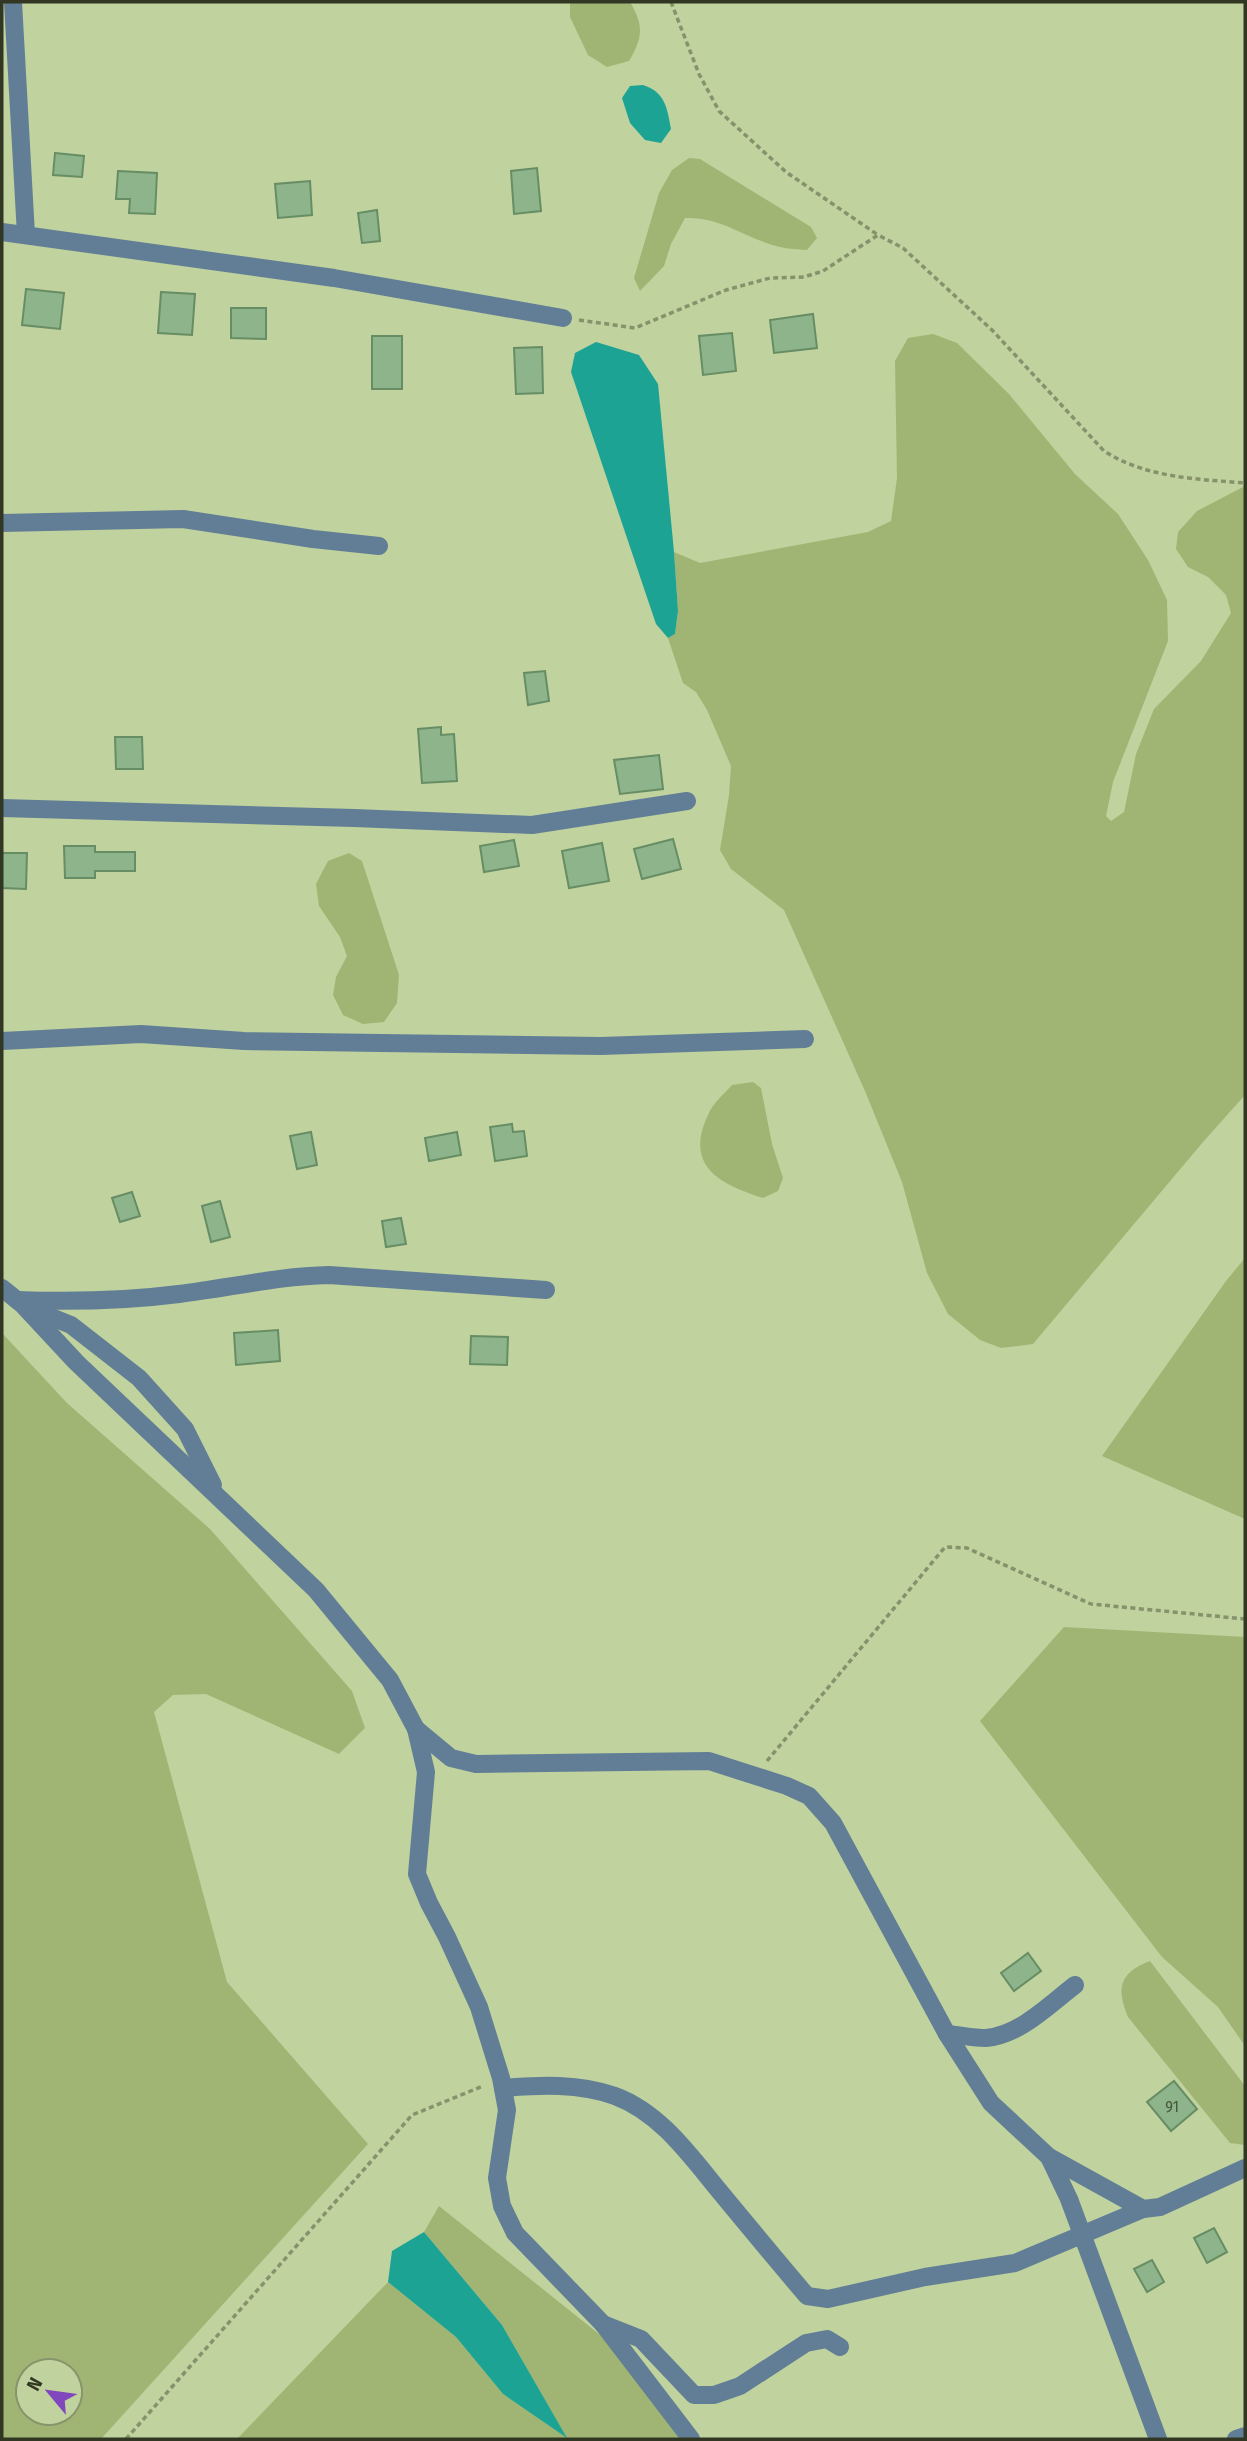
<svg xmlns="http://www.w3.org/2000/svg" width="1247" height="2441" viewBox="0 0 1247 2441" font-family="'Fira Sans Condensed',sans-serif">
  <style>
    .green { fill: #a0b574; fill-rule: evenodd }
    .water { fill: #1ca394 }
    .building { fill: #8db48a; stroke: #678d65; stroke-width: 2 }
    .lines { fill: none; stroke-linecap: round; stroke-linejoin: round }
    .path { stroke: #85926b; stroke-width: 3.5; stroke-dasharray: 5 3.5; stroke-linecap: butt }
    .minor { stroke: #617e96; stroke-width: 18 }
    .labels { text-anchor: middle; stroke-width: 5; stroke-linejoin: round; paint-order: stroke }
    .number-label { font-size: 16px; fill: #48563c }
  </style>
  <rect width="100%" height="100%" fill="#c0d29d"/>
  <g class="green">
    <path d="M570 2H630C644 26 643 37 629 61L607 67 588 55 570 17Z"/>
    <path d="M689 158 700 159 811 227 817 238 807 250C798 249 788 249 780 247 746 239 721 216 685 218L671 244 664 266 640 291 634 278 659 193 672 170Z"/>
    <path d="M933 334 957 343 1009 394 1075 474 1118 514 1148 560 1167 600 1168 641 1113 782 1106 816 1111 821 1124 812 1136 754 1154 709 1201 661 1231 613 1226 595 1208 577 1188 567 1176 549 1178 532 1197 511 1245 486V1095L1203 1142 1033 1344 1001 1348 980 1340 948 1314 927 1273 902 1182 865 1091 784 910 731 869 720 850 729 795 731 766 707 710 696 692 683 683 668 638 675 634 678 611 674 552 700 563 868 532 891 521 897 478 895 361 908 338Z"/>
    <path d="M349 853 362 861 399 975 397 1003 384 1022 363 1024 343 1015 333 995 336 977 347 956 340 937 319 906 316 884 328 861Z"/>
    <path d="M753 1082 761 1088 772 1144 783 1178 778 1191 763 1198C719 1184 684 1166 708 1115 712 1104 724 1094 732 1085Z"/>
    <path d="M1245 1258V1519L1102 1456 1226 1281Z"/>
    <path d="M2 1333 67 1403 210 1529 352 1691 365 1728 339 1754 206 1694 173 1695 154 1712 227 1982 368 2144 101 2439H2ZM70 2371V2413H28V2371Z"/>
    <path d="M1064 1627 1245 1637V2046L1218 2007 1162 1957 980 1721Z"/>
    <path d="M1150 1961 1245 2086V2145L1230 2143 1128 2017C1116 1988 1119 1973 1150 1961Z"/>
    <path d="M439 2206 634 2362 682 2439H237L388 2282 456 2337 503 2394 566 2437 502 2325 424 2232Z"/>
  </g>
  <g class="water">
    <path d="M643 85C665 92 667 107 671 129L661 143 645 140 630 123 622 98 630 86Z"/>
    <path d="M596 342 639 355 658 384 674 552 678 611 675 634 668 638 656 624 571 372 575 353Z"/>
    <path d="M424 2232 502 2325 567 2438 503 2394 456 2337 388 2282 392 2251Z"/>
  </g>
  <g class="building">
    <path d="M55 153 84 156 82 177 53 175Z"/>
    <path d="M537 168 541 211 514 214 511 171Z"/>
    <path d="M118 171 157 173 155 214 129 213 130 199H116Z"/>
    <path d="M310 181 312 215 278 218 275 184Z"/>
    <path d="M377 210 380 241 362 243 358 213Z"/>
    <path d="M26 289 64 293 60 329 22 325Z"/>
    <path d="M161 292 195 294 192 335 158 333Z"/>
    <path d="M231 308H266V339L231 338Z"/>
    <path d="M813 314 817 348 774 353 770 320Z"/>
    <path d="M732 333 736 371 703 375 699 336Z"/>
    <rect x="372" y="336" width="30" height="53"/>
    <path d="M542 347 543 393 516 394 514 348Z"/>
    <path d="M545 671 549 701 528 705 524 673Z"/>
    <path d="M441 727V735L454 734 457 781 422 783 418 729Z"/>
    <path d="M115 737H142L143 769H116Z"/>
    <path d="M659 755 663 789 620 794 614 760Z"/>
    <path d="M673 839 681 869 642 879 634 849Z"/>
    <path d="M514 840 519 866 484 872 480 846Z"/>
    <path d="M602 843 609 881 569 888 562 851Z"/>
    <path d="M64 846H95V852H135V871H95V878H65Z"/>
    <path d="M2 853H27L26 889 2 888Z"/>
    <path d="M512 1124 513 1132 524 1131 527 1156 495 1161 490 1127Z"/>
    <path d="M311 1132 317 1165 297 1169 290 1136Z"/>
    <path d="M457 1132 461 1155 429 1161 425 1138Z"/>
    <path d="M132 1192 140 1216 120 1222 112 1198Z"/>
    <path d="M220 1201 230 1237 211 1242 202 1206Z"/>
    <path d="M401 1218 406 1244 386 1247 382 1221Z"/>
    <path d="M278 1330 280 1361 236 1365 234 1333Z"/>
    <path d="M471 1336 508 1337 507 1365 470 1364Z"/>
    <path d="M1028 1953 1041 1971 1014 1991 1001 1973Z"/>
    <path d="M1174 2081 1197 2109 1171 2131 1147 2102Z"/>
    <path d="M1214 2228 1227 2252 1207 2263 1194 2238Z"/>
    <path d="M1152 2260 1164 2282 1147 2292 1134 2269Z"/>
  </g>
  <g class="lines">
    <g class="path">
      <path d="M671 2 699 74 719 111 786 172 878 235"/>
      <path d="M579 320 635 328 726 290 770 278 804 277 823 271 878 235 903 248 992 330 1104 451C1146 478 1197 479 1245 483"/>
      <path d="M767 1761 945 1547 967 1548 1091 1604 1245 1619"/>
      <path d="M126 2439 412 2115 483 2086"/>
    </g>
    <g class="minor">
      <path d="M13 2 26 235"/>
      <path d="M2 232 334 278 563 318"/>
      <path d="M2 523 183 519 313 539 379 546"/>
      <path d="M2 808 354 818 532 825 687 801"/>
      <path d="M2 1041 141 1034 244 1041 601 1046 805 1039"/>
      <path d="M2 1288 23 1305 76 1362 316 1590 390 1680 416 1729 426 1772 417 1874 429 1903 447 1937 479 2007 501 2078 507 2110 497 2178 502 2206 515 2233 603 2324 691 2439"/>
      <path d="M17 1300C71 1302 124 1301 179 1294 229 1288 278 1276 329 1275L546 1290"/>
      <path d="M29 1308 71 1325 139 1378 185 1429 213 1485"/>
      <path d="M416 1729 451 1758 476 1764 709 1761 787 1786 809 1796 833 1823 947 2034 991 2103 1049 2157 1069 2199 1158 2439"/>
      <path d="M947 2034C960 2035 973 2038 986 2038 1020 2035 1049 2005 1075 1985"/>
      <path d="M503 2088C540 2085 579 2083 615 2096 661 2113 691 2157 721 2193 749 2227 778 2262 807 2296L828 2299 925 2277 1015 2263 1143 2209"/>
      <path d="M1049 2157 1143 2209 1160 2207 1245 2168"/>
      <path d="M603 2324 641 2339 694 2395H714L740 2386 806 2343 827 2339 840 2347"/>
      <path d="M1236 2439 1245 2436"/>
    </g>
  </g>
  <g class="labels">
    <g class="number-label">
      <text x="1172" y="2112">91</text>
    </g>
  </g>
  <rect width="1247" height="2441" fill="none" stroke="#313722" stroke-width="7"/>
  <g transform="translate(49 2392) rotate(299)"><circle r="33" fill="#c0d29d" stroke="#87946c" stroke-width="2"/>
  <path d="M0-5L12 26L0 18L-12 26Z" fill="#8148be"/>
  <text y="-10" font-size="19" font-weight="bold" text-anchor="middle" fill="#313722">N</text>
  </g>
</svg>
